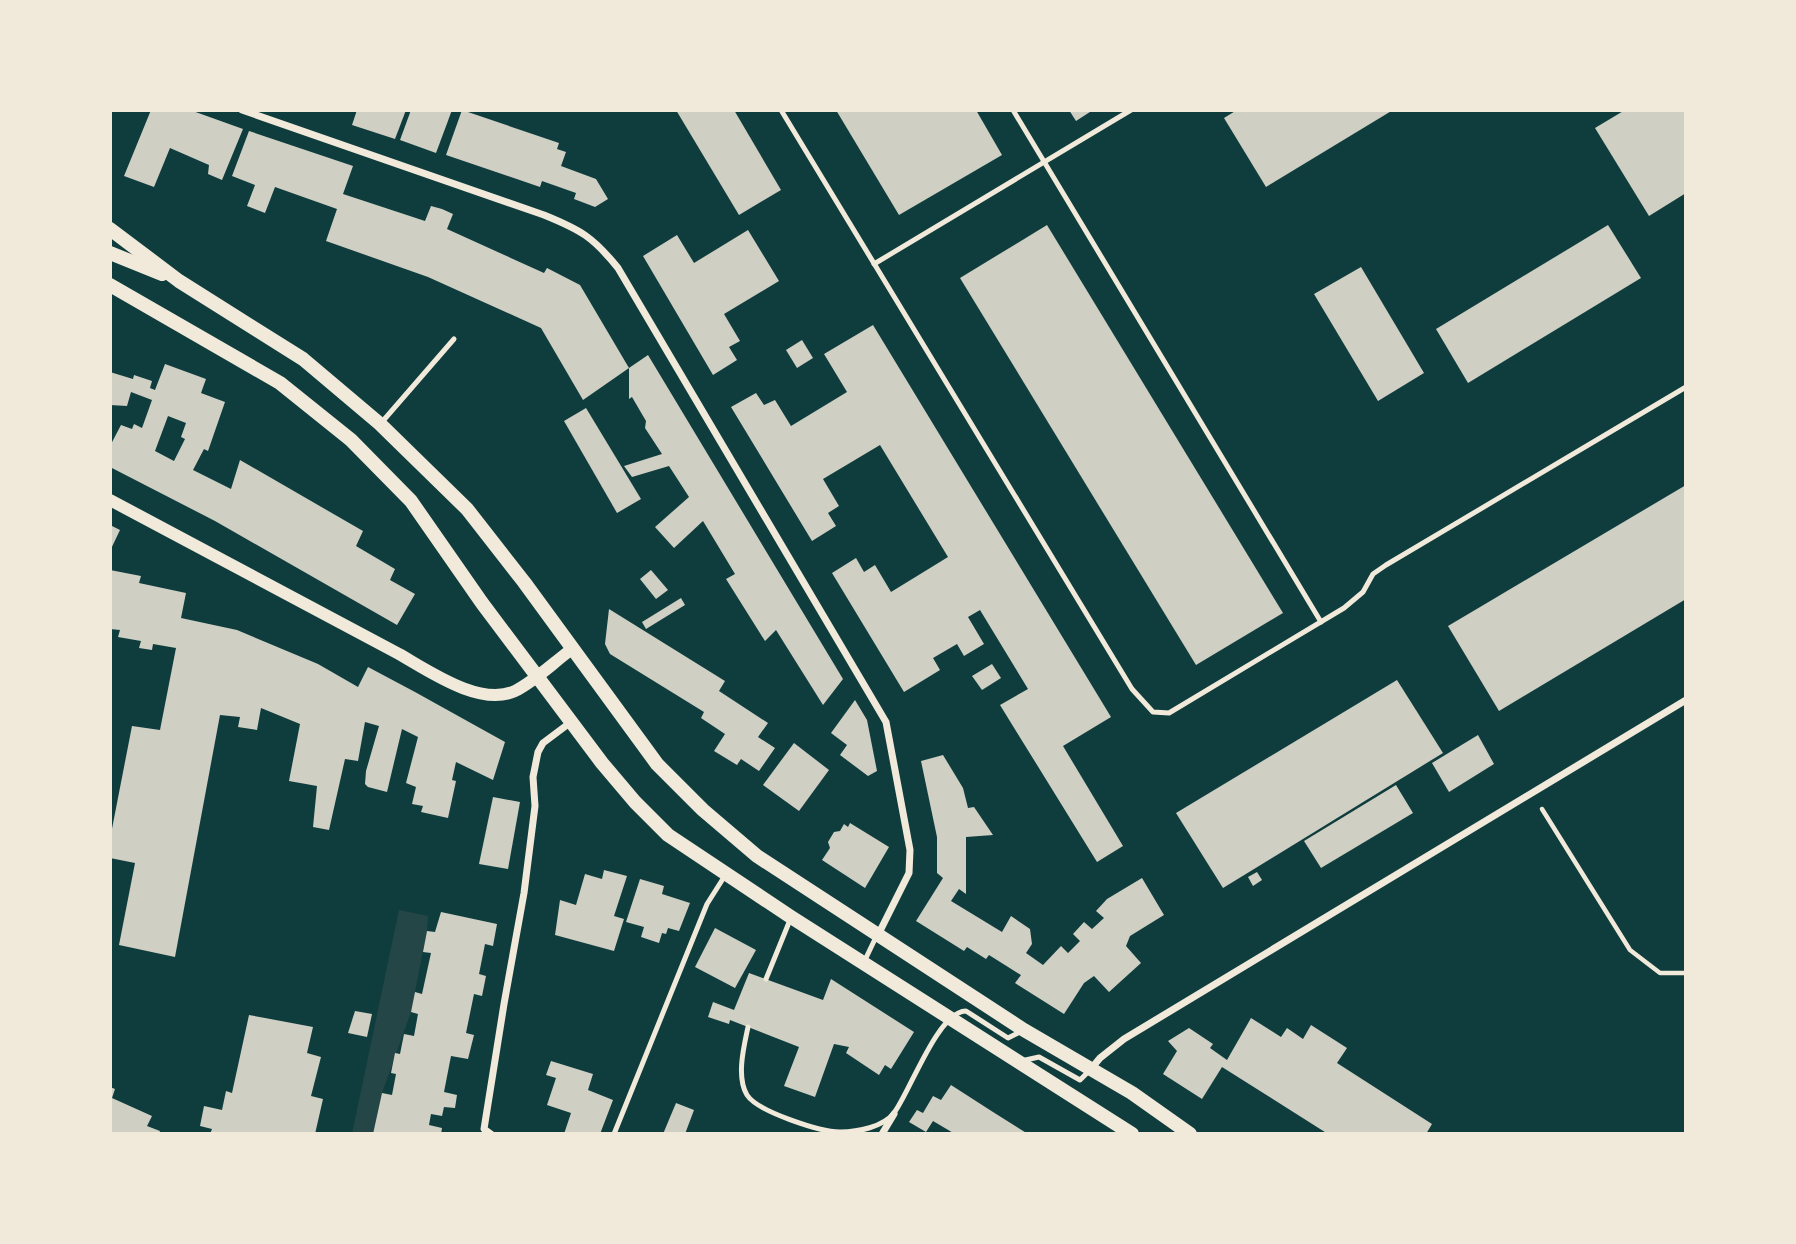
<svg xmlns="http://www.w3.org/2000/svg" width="1796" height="1244" viewBox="0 0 1796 1244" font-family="Lato,sans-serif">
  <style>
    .green { fill: #244646 }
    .building { fill: #cfcfc3; fill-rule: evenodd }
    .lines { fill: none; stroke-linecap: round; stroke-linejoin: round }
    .path { stroke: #f1e9da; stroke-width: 4.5 }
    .service { stroke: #f1e9da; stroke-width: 5 }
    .minor { stroke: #f1e9da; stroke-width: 7 }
    .tertiary { stroke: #f1e9da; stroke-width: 12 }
    .secondary { stroke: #f1e9da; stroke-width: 14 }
  </style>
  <rect width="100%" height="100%" fill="#0f3d3e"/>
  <path class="green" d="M399 910 428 916 427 931 411 1012 382 1093 373 1134H352Z"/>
  <g class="building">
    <path d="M151 110H190L243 129 222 180 208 174 209 165 170 148 154 187 124 176Z"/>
    <path d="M357 110H406L395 139 352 125Z"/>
    <path d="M411 110H452L436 153 400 140Z"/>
    <path d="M462 110 559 143 557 149 566 152 561 166 596 179 608 199 595 207 574 199 576 193 542 181 540 187 446 155Z"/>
    <path d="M676 110H734L781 190 739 215Z"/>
    <path d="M836 110H976L1002 155 899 215Z"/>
    <path d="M1069 110H1093L1076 121Z"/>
    <path d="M1237 110H1393L1266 187 1224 118Z"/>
    <path d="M1625 110H1686V193L1649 216 1595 128Z"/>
    <path d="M249 131 353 166 343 194 425 221 431 206 442 209 453 214 447 229 544 273 547 268 580 285 629 368 583 400 541 328 428 277 326 241 337 209 275 187 265 213 247 206 255 185 232 176Z"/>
    <path d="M1047 225 1283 613 1196 665 960 278Z"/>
    <path d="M1608 225 1641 278 1468 383 1436 329Z"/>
    <path d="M748 230 779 281 724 314 740 341 729 347 737 360 713 375 643 256 677 235 694 263Z"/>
    <path d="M1361 267 1424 373 1378 401 1314 294Z"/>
    <path d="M873 325 1111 717 1063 746 1123 846 1097 862 1000 705 1028 689 980 610 968 617 984 644 964 656 957 644 933 658 940 670 904 692 832 573 856 558 864 572 875 565 891 592 948 557 880 445 823 479 839 506 828 513 836 526 812 541 731 407 756 393 764 405 775 400 791 426 847 392 824 354Z"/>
    <path d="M802 340 813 358 797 368 786 350Z"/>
    <path d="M648 355 843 679 823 705 776 630 765 641 726 579 735 574 703 521 674 548 655 527 689 497 669 466 632 477 624 466 662 454 645 428 646 421 632 397 629 399V368Z"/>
    <path d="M165 364 206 379 201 393 225 402 208 451 204 449 193 470 231 489 240 460 363 531 356 546 395 569 390 580 415 594 397 625 215 521 110 467V446L121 425 132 429 134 424 142 428 152 400 131 392 127 406 110 405V372L133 379 134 375 152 381 150 388 155 390ZM168 416 186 423 181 437 185 439 174 461 155 451Z"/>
    <path d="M586 408 641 499 617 513 564 421Z"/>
    <path d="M1686 485V599L1499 711 1448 626Z"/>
    <path d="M110 525 120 530 110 551Z"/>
    <path d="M110 570 141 576 139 583 186 593 181 618 237 630 318 664 358 687 368 667 415 692 505 742 493 780 456 762 452 780 456 781 448 818 421 812 423 806 412 804 416 787 406 783 418 737 402 729 387 792 368 787 365 784 366 771 379 726 365 722 358 761 345 759 329 830 313 827 317 786 289 781 300 724 261 708 257 730 238 727 240 717 220 715 175 957 119 945 135 863 110 858V839L132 726 160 730 176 648 153 644 152 650 139 648 141 641 118 637 120 630 110 629Z"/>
    <path d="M651 570 668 590 656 599 640 579Z"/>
    <path d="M681 598 685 605 646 629 642 622Z"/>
    <path d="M609 609 725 681 719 691 768 723 758 737 775 748 759 771 741 759 737 765 714 751 725 734 701 718 704 712 610 654 605 644Z"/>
    <path d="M992 664 1001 678 982 690 972 676Z"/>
    <path d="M1397 680 1443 753 1223 888 1176 813Z"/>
    <path d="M855 700 867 720 877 771 868 776 840 755 847 745 831 733Z"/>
    <path d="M1478 735 1494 764 1449 792 1432 763Z"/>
    <path d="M794 743 829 770 799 811 763 785Z"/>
    <path d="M943 755 963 788 968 808 974 807 993 835 966 837V894L959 889 951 901 1002 932 1011 916 1030 929 1032 944 1026 953 1043 965 1061 946 1068 953 1080 941 1073 934 1084 922 1092 929 1104 918 1096 911 1107 899 1142 878 1164 915 1130 936 1126 946 1141 963 1109 992 1094 976 1084 983 1064 1014 1015 983 1021 975 989 955 986 959 967 947 964 951 916 921 943 878 937 873V837L921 761Z"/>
    <path d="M1396 785 1413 813 1321 868 1304 841Z"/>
    <path d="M493 797 520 802 508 869 479 864Z"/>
    <path d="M850 823 889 847 865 888 822 860 830 848 828 842 834 832 840 831 844 824 848 827Z"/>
    <path d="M604 870 627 876 614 916 624 919 614 951 555 935 560 900 576 905 585 874 602 879Z"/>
    <path d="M1257 872 1262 880 1253 886 1248 877Z"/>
    <path d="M640 879 664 886 662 894 690 903 679 931 668 928 666 934 662 933 659 943 641 937 644 927 626 922Z"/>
    <path d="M441 912 497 924 493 946 485 944 479 974 486 976 482 996 474 994 466 1033 474 1035 468 1059 451 1056 444 1092 457 1095 455 1108 444 1107 442 1116 431 1114 429 1125 442 1128 441 1134H373L382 1093 392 1095 396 1074 391 1073 395 1053 400 1054 404 1034 414 1036 418 1014 411 1012 415 992 422 994 431 953 423 952 427 931 435 932Z"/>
    <path d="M715 928 756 950 735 988 695 967Z"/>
    <path d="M749 973 823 1000 831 979 914 1032 891 1069 885 1065 879 1075 846 1053 849 1047 834 1044 815 1097 784 1086 799 1047 730 1020 729 1024 708 1017 713 1002 734 1010Z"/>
    <path d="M355 1011 372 1014 367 1037 348 1033Z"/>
    <path d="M249 1015 313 1027 307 1053 321 1057 311 1096 323 1099 315 1134H210L212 1129 200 1126 204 1106 222 1110 226 1091 232 1093Z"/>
    <path d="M1251 1018 1281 1037 1287 1028 1303 1039 1311 1025 1347 1048 1337 1063 1432 1124 1426 1134H1328L1222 1067 1202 1099 1163 1074 1177 1051 1168 1041 1189 1028 1213 1044 1210 1048 1227 1060Z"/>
    <path d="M551 1061 593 1074 588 1090 613 1100 600 1134H564L571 1113 547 1105 556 1078 546 1075Z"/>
    <path d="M951 1085 993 1112 1028 1134H955L933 1121 926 1132 909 1122 917 1110 923 1113 933 1096 941 1100Z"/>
    <path d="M110 1087 115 1089 112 1098 152 1116 147 1126 160 1131 159 1134H110Z"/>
    <path d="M676 1103 694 1110 685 1134H663Z"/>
  </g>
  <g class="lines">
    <path class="path" d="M1542 809 1630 950 1660 973H1686"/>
    <g class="service">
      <path d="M781 110 1132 689 1153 712 1169 713 1344 608 1363 592 1373 574 1386 565 1686 387"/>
      <path d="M1013 110 1321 622"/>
      <path d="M874 264 1131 110"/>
      <path d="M382 422 454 339"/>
      <path d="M864 962 876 937"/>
      <path d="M766 979 790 920"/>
      <path d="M748 1027C744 1046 736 1077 747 1095 758 1112 821 1132 840 1132 858 1132 883 1127 894 1113 910 1092 938 1011 966 1011L1008 1038 1022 1031"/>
      <path d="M1021 1061 1039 1057 1080 1080 1090 1070"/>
      <path d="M614 1134 707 904 726 874"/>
    </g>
    <g class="minor">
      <path d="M242 110 544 215C581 230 593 237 618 268L886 722 910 850 909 873 878 935"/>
      <path d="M1090 1070 1100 1058 1124 1039 1686 700"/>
      <path d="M491 1134 484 1129 504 1004 524 893 535 806 533 777 538 752 543 743 571 722"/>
      <path d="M882 1134 894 1114"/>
    </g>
    <path class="tertiary" d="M110 500 399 654C429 671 480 707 515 691 535 681 554 662 572 649"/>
    <g class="secondary">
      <path d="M110 229 179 281 303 359 380 424 467 509 524 582 657 764 703 810 757 856 1024 1030 1132 1093 1190 1134"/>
      <path d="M110 253 162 274"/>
      <path d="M110 285 280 383 351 440 411 501 482 603 602 763 635 802 668 835 791 917 1132 1134"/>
    </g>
  </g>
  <rect width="1796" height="1244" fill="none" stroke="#f1e9da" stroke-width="224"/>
</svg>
